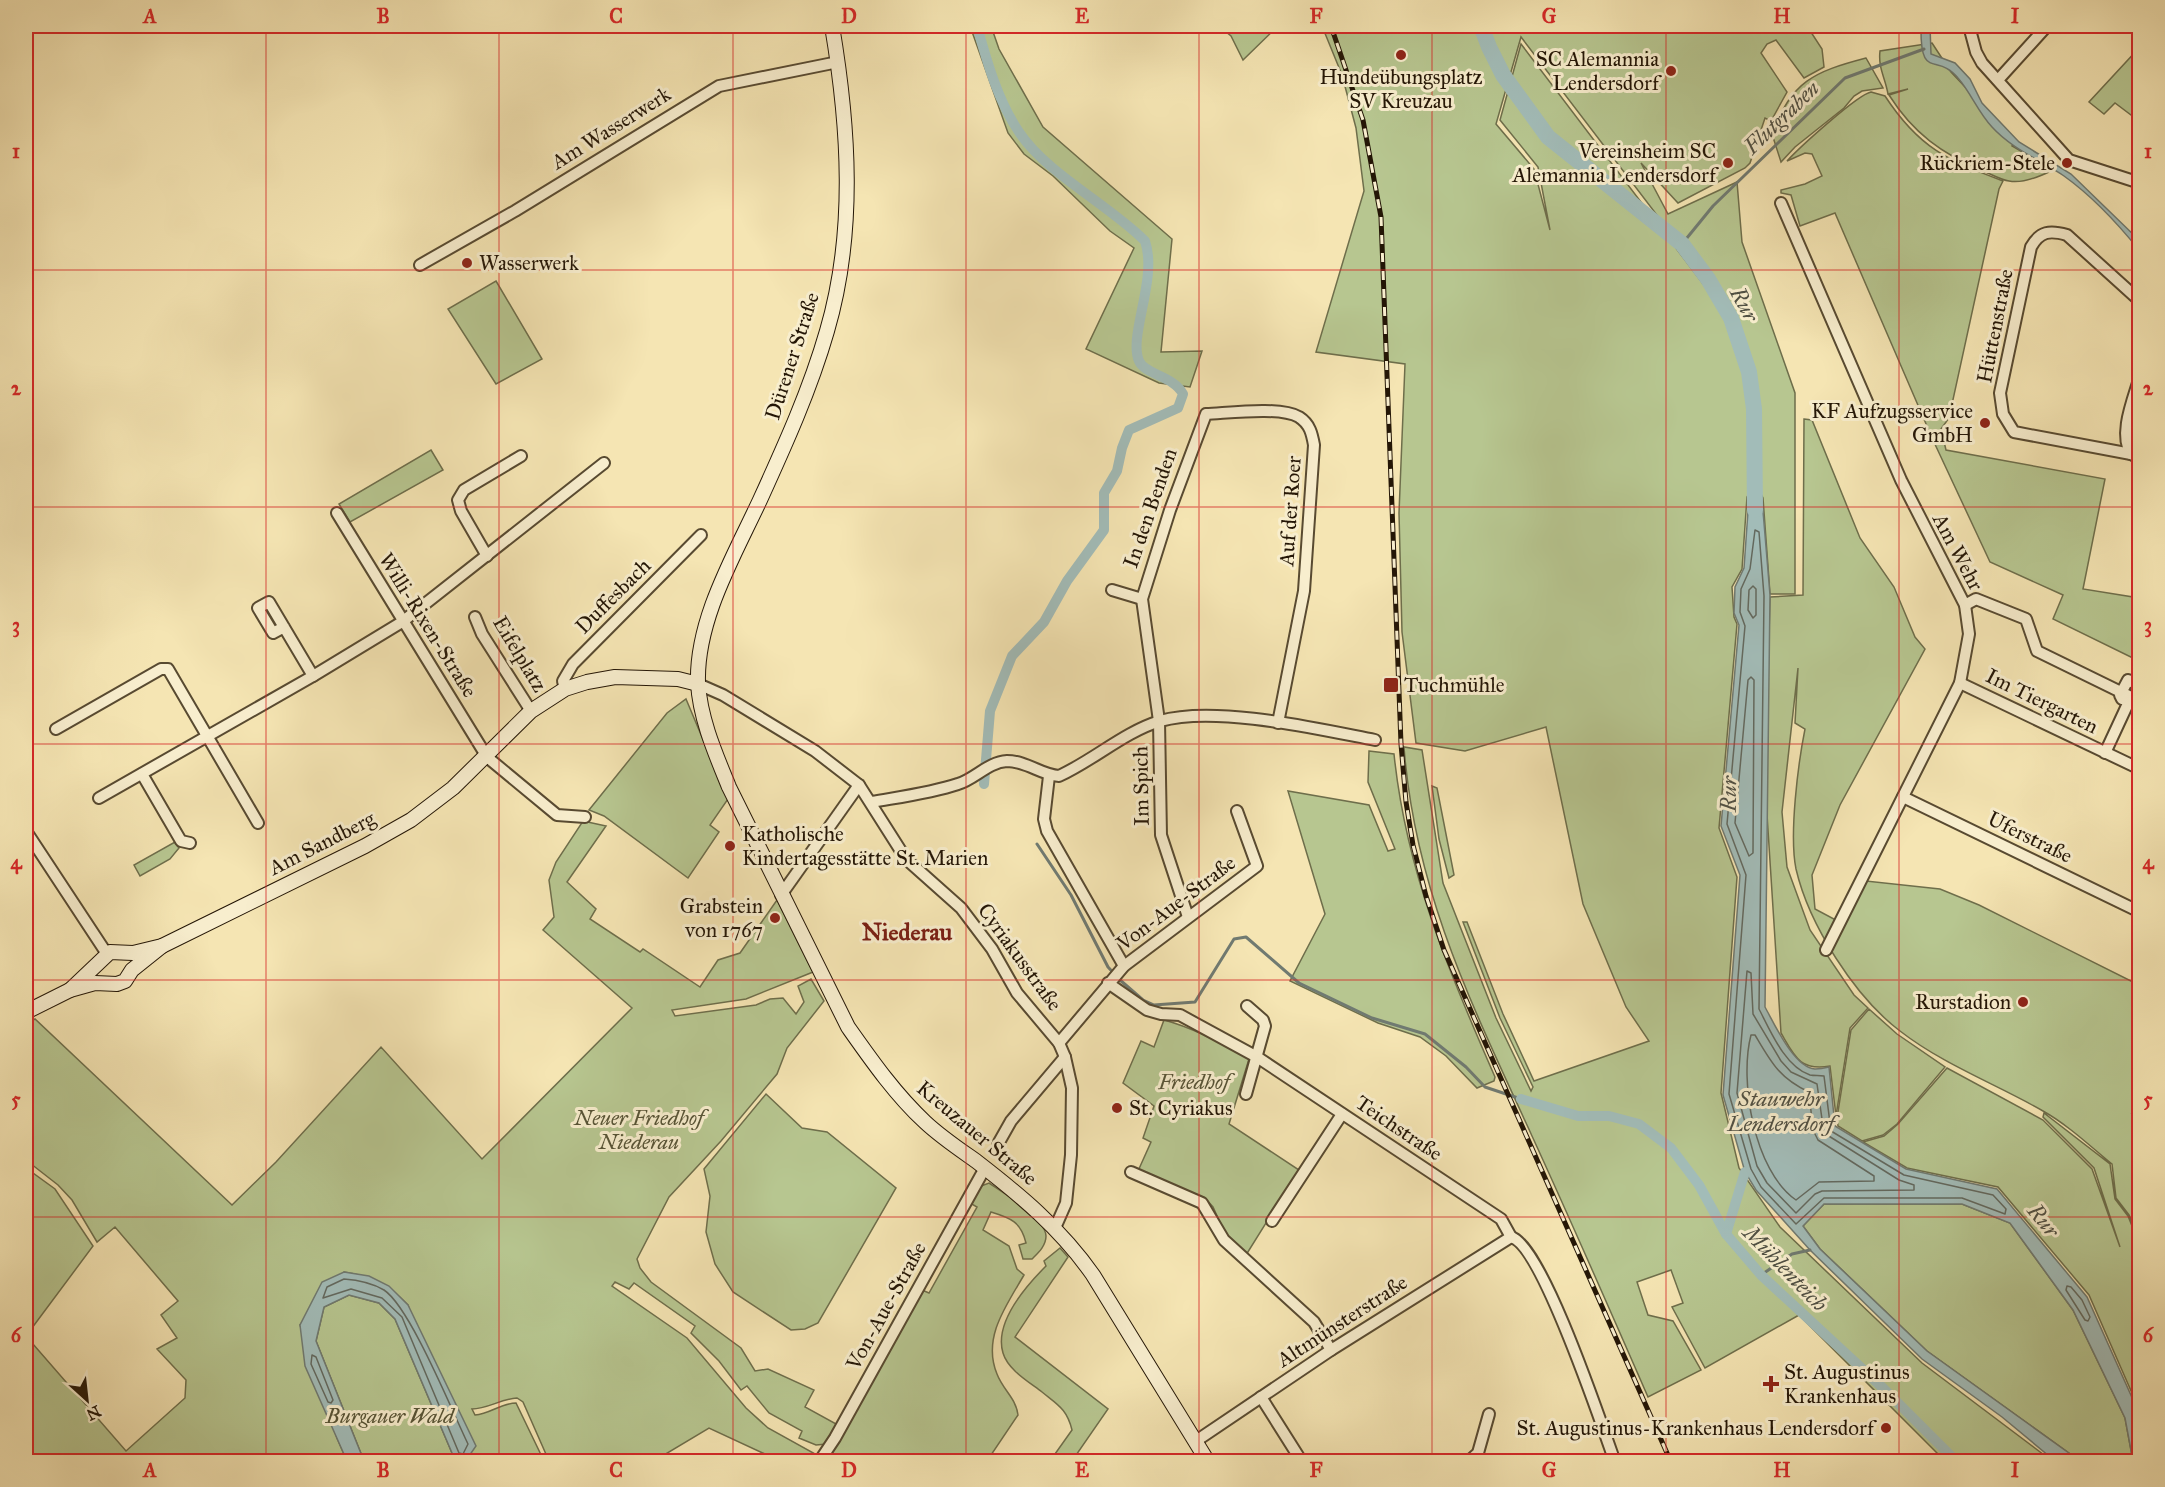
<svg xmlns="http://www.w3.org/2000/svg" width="2165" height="1487" viewBox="0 0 2165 1487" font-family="'IM FELL Great Primer',serif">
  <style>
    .green { fill: #b7c690; stroke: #6e6e4b; stroke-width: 1.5 }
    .water { fill: #a2bcb8; stroke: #707a71; stroke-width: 1.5 }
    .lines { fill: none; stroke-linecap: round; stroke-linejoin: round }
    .shore { stroke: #63695f; stroke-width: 1.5 }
    .stream { stroke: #707a71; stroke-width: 3 }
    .canal { stroke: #a2bcb8; stroke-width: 10 }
    .river { stroke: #a2bcb8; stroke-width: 16 }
    .minor-casing { stroke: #584a31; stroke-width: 14 }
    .secondary-casing { stroke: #241606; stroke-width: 16 }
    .minor { stroke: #f8eece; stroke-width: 10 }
    .secondary { stroke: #f8eece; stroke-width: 14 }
    .rail-casing { stroke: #241606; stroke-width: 5 }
    .rail { stroke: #f8eece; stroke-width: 3; stroke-dasharray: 9; stroke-linecap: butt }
    .grid { fill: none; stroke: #d62828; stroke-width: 1.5; stroke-opacity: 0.55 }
    .poi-dot { fill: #8f2418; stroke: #f8eece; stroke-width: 2 }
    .labels { text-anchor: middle; stroke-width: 6; stroke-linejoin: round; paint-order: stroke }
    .poi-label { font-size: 21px; fill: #241606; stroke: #f8eece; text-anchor: end }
    .street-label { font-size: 21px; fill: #241606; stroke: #f8eece }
    .park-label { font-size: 21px; font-style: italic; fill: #575436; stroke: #f8eece }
    .water-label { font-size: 22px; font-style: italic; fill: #505044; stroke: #f8eece }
    .quarter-label { font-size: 24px; font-weight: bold; fill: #7a1f14; stroke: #f8eece }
    .neatline { fill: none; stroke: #d62828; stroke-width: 2 }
    .grid-label { font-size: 20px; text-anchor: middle; font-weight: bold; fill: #d62828 }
  </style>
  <rect width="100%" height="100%" fill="#f5e5b3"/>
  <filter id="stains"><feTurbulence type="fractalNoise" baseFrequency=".00333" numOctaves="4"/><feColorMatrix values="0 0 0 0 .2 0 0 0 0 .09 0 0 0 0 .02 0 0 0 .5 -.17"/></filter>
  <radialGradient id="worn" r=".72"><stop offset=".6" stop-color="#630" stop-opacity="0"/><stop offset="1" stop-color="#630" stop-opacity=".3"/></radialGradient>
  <g class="green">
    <path d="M970 26H991L999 49 1043 127 1172 239 1161 352 1202 351 1190 387 1159 383 1086 349 1134 248 1110 231 1053 176 1024 154 1008 133Z"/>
    <path d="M1219 26H1278L1243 60 1231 36Z"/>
    <path d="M1322 26H1807L1822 49 1824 67 1804 78 1776 40 1767 44 1761 53 1787 92 1771 121 1765 118 1750 163 1745 168 1678 203 1641 163 1668 214 1737 182 1742 242 1795 393V594H1770L1763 498 1755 482 1756 410 1752 373 1734 316 1521 37 1496 124 1534 169 1550 230 1538 167 1500 120 1521 44 1729 318 1746 371 1752 410V489L1747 497 1742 569 1732 587 1734 617 1737 624 1719 828 1737 877 1721 1093 1739 1168 1780 1227 1922 1363 2052 1461H1945L1799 1315 1705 1368 1672 1307 1683 1303 1671 1270 1637 1282 1648 1315 1673 1321 1701 1370 1648 1397C1610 1310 1572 1223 1532 1136 1473 1007 1415 892 1404 747L1422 750 1443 883 1496 1018 1531 1091 1533 1087 1500 1018 1463 922H1467L1503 1014 1534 1081 1649 1041 1626 1007 1583 904 1546 727 1465 751 1416 743 1402 632 1399 513 1405 364 1316 352 1364 191 1356 128 1342 75Z"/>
    <path d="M1932 43 1951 72 2017 142 2012 146 2053 170C2041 176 2023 184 2009 181 2001 180 1991 174 1983 171 1942 154 1913 133 1889 95L1908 89 1888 94C1885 77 1878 68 1880 51Z"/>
    <path d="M2139 48V113L2135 118 2115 103 2104 114 2089 102Z"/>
    <path d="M1866 58 1883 88 1862 91 1854 96 1844 108 1795 147 1781 162 1772 134C1792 81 1813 72 1866 58Z"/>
    <path d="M1871 92 1885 96C1919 148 1947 160 2003 181L1999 189 1949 418 1941 429 1946 450 2105 479 2083 589 2139 598V661L2053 619 2063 595 1990 562 1933 440 1835 213 1800 226 1791 195 1781 193V190L1805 184 1822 176 1812 154 1805 153 1787 161C1800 147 1857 95 1871 92Z"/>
    <path d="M496 281 542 359 496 384 448 309Z"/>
    <path d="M1804 419 1812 420 1860 538 1894 587 1915 637 1925 649 1840 805 1812 875 1815 909 1845 925 1866 881 1940 889 1979 905 2139 985V1103L2132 1113H2140L2139 1409 2089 1295 1998 1187 1907 1168 1863 1142 1884 1136 1898 1124 1947 1068 2043 1120 2092 1169 2120 1247 2094 1168 2043 1117 2044 1113 2110 1164 2115 1199 2128 1216 2136 1236 2139 1282 2138 1236 2129 1215 2116 1198 2112 1164C2090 1146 2068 1125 2043 1111 1996 1084 1944 1065 1900 1031 1855 997 1809 925 1796 869 1789 835 1798 764 1805 729L1795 723 1798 668 1782 812 1787 867 1810 930 1854 995 1868 1008 1850 1028 1836 1116 1830 1066C1800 1071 1795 1057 1781 1033L1765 783 1770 597 1803 595Z"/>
    <path d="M431 450 443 470 350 522 339 504Z"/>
    <path d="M686 699 728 799 710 825 719 832 688 878 604 816 589 810 667 713Z"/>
    <path d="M1369 751 1394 754C1406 871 1448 970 1495 1077L1494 1081 1477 1088 1446 1056 1420 1037 1378 1023 1290 981 1325 914 1288 791 1369 805 1388 851 1395 849 1368 782Z"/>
    <path d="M1432 786 1437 788 1454 875 1449 878 1439 839Z"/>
    <path d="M583 821 606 826 567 882 596 909 590 919 640 952 643 949 700 987 718 960 740 953 777 900 813 972 746 999 672 1010 675 1016 756 1005 770 999 783 998 796 1014 804 1002 798 986 811 979 824 1001 787 1048 777 1074 721 1141 669 1197 637 1259 640 1268 651 1282 741 1348 755 1371 768 1369 814 1390 805 1407 838 1425 827 1444 816 1445 799 1438 802 1431 769 1413 747 1386 741 1390 719 1361 691 1333 695 1326 634 1283 629 1289 615 1282 612 1286 687 1338 746 1408 768 1428 824 1459 922 1290 929 1293 977 1207 970 1203 981 1186 989 1183C1003 1192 1046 1220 1046 1236 1046 1246 1038 1253 1032 1259H1023L1019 1245 1026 1243C1021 1222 1011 1218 991 1212L983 1230 1009 1246 1017 1269 1024 1275C1006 1306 982 1338 997 1374 1003 1390 1016 1398 1018 1415L987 1461H780L709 1428 654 1461H549L523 1402 517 1398C501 1399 487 1409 472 1409L475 1415C490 1414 501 1403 516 1403L544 1461H364L316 1341 324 1307 349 1295 379 1303 395 1319 455 1460 408 1305C386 1283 375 1277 344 1272L300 1325 337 1438 347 1461H26V1168L55 1189 93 1246 26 1336 126 1451 185 1398 186 1380 157 1349 177 1338 161 1315 178 1301 115 1227 97 1242 72 1200 58 1185 26 1160V1024L35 1019 232 1205 276 1162 381 1047 482 1159 632 1008 543 930 554 917 549 880 556 862Z"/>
    <path d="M175 842 179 848 170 859 140 876 134 865Z"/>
    <path d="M1869 1009 1897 1034 1945 1067 1897 1124 1883 1135 1862 1141 1838 1126 1837 1118 1851 1030Z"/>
    <path d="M1164 1020C1194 1028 1222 1043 1249 1059L1229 1124 1299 1170 1246 1255 1227 1238 1213 1207 1205 1198 1138 1171 1151 1142 1143 1138 1154 1106 1123 1083 1141 1041 1154 1047Z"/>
    <path d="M766 1094 802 1128 827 1132 896 1188 818 1323 805 1329 791 1330 733 1292 715 1264 706 1232 710 1196 704 1169Z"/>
    <path d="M1824 1204H1962L2010 1223 2073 1310 2125 1418 2133 1461H2080L1927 1351 1820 1249 1803 1226Z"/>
    <path d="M1060 1248 1068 1257 1015 1337 1108 1409 1072 1461H1050L1072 1430C1067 1409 1058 1405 1042 1392 1029 1382 1008 1370 1003 1353 994 1323 1026 1286 1046 1266L1044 1261Z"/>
  </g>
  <g class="water">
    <path d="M1921 26H1930L1931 54 1955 63 1970 79 1982 103 2019 142 2071 174 2139 240V250C2118 224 2092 196 2064 176 2040 160 2012 149 1992 127 1978 112 1971 93 1958 78 1937 52 1920 82 1921 26Z"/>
    <path d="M1753 489 1762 499 1770 595 1765 1007C1774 1023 1794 1068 1815 1069 1819 1069 1825 1068 1829 1067L1835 1126 1906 1169 1997 1189 2087 1297 2138 1411 2139 1461H2133L2125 1418 2073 1310 2010 1223 1962 1204H1824L1803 1226 1820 1249 1927 1351 2080 1461H2055L2002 1417 1922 1359 1810 1250 1756 1190 1745 1172 1723 1095 1740 875 1721 826 1739 625 1734 613 1735 587 1744 568 1749 497Z"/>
    <path d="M344 1272 369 1276 389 1286 408 1305 476 1446 467 1459 455 1460 395 1319 379 1303 349 1295 324 1307 316 1341 364 1461H347L305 1366 300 1325 322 1282Z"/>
  </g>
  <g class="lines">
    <g class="shore">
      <path d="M1755 530 1759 532 1764 596 1759 1009C1770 1030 1785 1067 1810 1075 1815 1076 1819 1075 1824 1076L1831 1131 1904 1175 1993 1195 2006 1209 2005 1214 1962 1198H1824L1796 1224 1761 1187 1751 1169 1729 1094 1746 875 1727 824 1745 626 1740 612 1741 589 1750 569Z"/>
      <path d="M1753 586 1756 589V615L1753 618 1748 610 1749 590Z"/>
      <path d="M1751 677 1754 680 1753 853 1749 856 1735 823 1748 680Z"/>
      <path d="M1747 971 1751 973 1753 1014 1781 1061 1791 1072 1817 1084 1824 1133 1899 1180 1914 1185V1190L1822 1191 1815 1194 1796 1213 1767 1183 1757 1166 1737 1093Z"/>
      <path d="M1751 1035H1755C1771 1062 1779 1078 1809 1092L1813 1130 1818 1140 1874 1176V1181L1819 1182 1796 1200C1754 1171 1739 1081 1751 1035Z"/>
      <path d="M344 1279C358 1280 372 1283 384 1290 410 1307 452 1411 468 1444L463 1454 459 1453 402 1317 382 1298 351 1289 323 1298 327 1287Z"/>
      <path d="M2067 1286 2071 1287 2082 1300 2090 1317 2088 1321 2085 1320 2066 1290Z"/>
      <path d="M312 1355 316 1357 333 1400 331 1403 328 1402 311 1364Z"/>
    </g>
    <g class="stream">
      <path d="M1682 244 1713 206 1845 78 1924 49"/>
      <path d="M1037 844 1071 895 1108 967 1120 980 1143 1000 1154 1005 1195 1002 1234 939 1246 937 1299 983 1372 1018 1425 1034 1466 1067 1485 1087 1521 1099"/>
      <path d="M1761 1275 1792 1254 1810 1250"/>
    </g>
    <g class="canal">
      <path d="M977 26C987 62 998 101 1019 132 1047 174 1108 204 1145 241 1158 279 1128 336 1139 361 1145 375 1174 376 1183 394L1178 408 1129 430 1122 448 1117 471 1104 493V530L1067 581 1044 622 1012 656 990 711 984 784"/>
      <path d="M1521 1099 1578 1116H1609L1639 1124 1671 1148 1699 1185 1726 1234 1761 1275 1883 1388 1957 1462"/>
      <path d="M1726 1234 1745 1172"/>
    </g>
    <path class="river" d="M1481 26 1489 47 1503 75 1548 137 1682 244 1708 279 1731 318 1749 372 1754 409 1755 510"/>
    <defs>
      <g id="minor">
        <path d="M1969 26 1976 52 1982 63 2069 160 2140 183"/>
        <path d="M1998 80 2047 26"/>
        <path d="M1781 203 1901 480 1965 605 1969 634 1960 683 1826 950"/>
        <path d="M420 265 515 211 719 86 838 62"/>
        <path d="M2140 301 2067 235C2050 230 2040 231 2031 247L2000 393 2003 414 2014 432 2131 454 2140 459"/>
        <path d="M2131 454C2118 433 2134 398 2140 376"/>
        <path d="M337 513 487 757 557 815 585 817"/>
        <path d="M487 556 461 511 458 500 464 490 521 456"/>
        <path d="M1112 590 1142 599"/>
        <path d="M1965 605 1976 599 2026 619 2037 651 2131 697 2105 753"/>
        <path d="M475 617 482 634 531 711"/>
        <path d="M284 627 273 633 258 608 269 602 313 676"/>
        <path d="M1960 683 2140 769"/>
        <path d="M698 684 723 695 815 751 859 785 906 859 961 908 992 949 1017 993 1059 1043 1065 1057 1072 1088 1071 1155 1066 1203 1055 1228"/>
        <path d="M565 689 563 681 573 664 701 535"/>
        <path d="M2122 699 2120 695 2128 680 2140 686"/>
        <path d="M56 729 161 669H168L258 823"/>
        <path d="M142 774 181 841 190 843"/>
        <path d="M1049 776 1044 819 1047 831 1124 966"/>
        <path d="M1903 797 2140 912"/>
        <path d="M99 798 313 676 402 622 604 463"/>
        <path d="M872 802C900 797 931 793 958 784 975 779 988 762 1007 761 1027 761 1041 775 1059 776 1094 760 1124 732 1160 721 1215 705 1318 729 1375 740"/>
        <path d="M26 831 107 954"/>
        <path d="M781 895 859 785"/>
        <path d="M1188 917 1161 835 1159 721 1142 599 1170 510 1206 414C1229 413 1280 406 1299 417 1310 424 1312 434 1314 445L1304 591 1278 723"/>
        <path d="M1108 983 1147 1010 1161 1014 1180 1015 1257 1057 1501 1219 1511 1237"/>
        <path d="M1059 1043 1124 966 1257 866 1237 811"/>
        <path d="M1246 1094 1265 1026 1263 1020 1247 1006"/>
        <path d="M998 1144 1011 1121 1065 1057"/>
        <path d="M1131 1172 1202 1203 1224 1240 1314 1322 1331 1350"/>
        <path d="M1272 1221 1342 1114"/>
        <path d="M1511 1237C1542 1245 1602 1426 1615 1462"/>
        <path d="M1261 1397 1302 1462"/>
        <path d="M1196 1441 1331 1350 1511 1237"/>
        <path d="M819 1462 835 1438 985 1168"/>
        <path d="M1468 1462 1478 1453 1489 1414"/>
      </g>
      <g id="secondary">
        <path d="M832 26C849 127 856 232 827 331 810 390 785 445 760 500 734 556 696 620 698 683 700 719 716 755 729 787L848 1027C872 1061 895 1094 925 1122 941 1137 959 1149 976 1161 1020 1195 1061 1229 1093 1275L1208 1462"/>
        <path d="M70 990 110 952 133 953 162 946 365 846 411 820 453 788 531 711 565 689 587 682 615 677 678 679 698 684"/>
        <path d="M26 1012 70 990 95 983 117 984 125 981 132 970 162 946"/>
      </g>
    </defs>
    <use href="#minor" class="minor-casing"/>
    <use href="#secondary" class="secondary-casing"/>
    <use href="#minor" class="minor"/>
    <use href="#secondary" class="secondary"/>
    <defs>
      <path id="rail" d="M1331 26 1363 120 1381 217 1401 744 1406 802 1413 845 1426 896 1444 950 1671 1462"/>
    </defs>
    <use href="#rail" class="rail-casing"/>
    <use href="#rail" class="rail"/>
  </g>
  <path class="grid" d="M266 26V1462M499 26V1462M733 26V1462M966 26V1462M1199 26V1462M1432 26V1462M1666 26V1462M1899 26V1462M26 270H2140M26 507H2140M26 744H2140M26 980H2140M26 1217H2140"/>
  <g class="poi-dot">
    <circle cx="1401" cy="55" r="6"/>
    <circle cx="1671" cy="71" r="6"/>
    <circle cx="1728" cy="163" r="6"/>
    <circle cx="2067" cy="163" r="6"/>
    <circle cx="467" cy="263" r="6"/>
    <circle cx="1985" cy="423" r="6"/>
    <rect x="1383" y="677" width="16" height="16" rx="3"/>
    <circle cx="730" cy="846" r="6"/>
    <circle cx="775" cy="918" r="6"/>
    <circle cx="2023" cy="1002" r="6"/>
    <circle cx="1117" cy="1108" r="6"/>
    <path d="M1768 1375h6v6h6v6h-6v6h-6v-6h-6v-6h6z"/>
    <circle cx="1886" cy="1428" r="6"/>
  </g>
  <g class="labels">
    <g class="poi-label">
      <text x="1659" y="66">SC Alemannia<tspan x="1659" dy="24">Lendersdorf</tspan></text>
      <text x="1401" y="84" text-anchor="middle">Hundeübungsplatz<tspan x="1401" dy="24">SV Kreuzau</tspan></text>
      <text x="1716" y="158">Vereinsheim SC<tspan x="1716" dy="24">Alemannia Lendersdorf</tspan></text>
      <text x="2055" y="170">Rückriem-Stele</text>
      <text x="479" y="270" text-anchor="start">Wasserwerk</text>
      <text x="1973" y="418">KF Aufzugsservice<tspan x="1973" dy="24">GmbH</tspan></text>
      <text x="1404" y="692" text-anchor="start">Tuchmühle</text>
      <text x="742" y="841" text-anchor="start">Katholische<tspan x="742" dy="24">Kindertagesstätte St. Marien</tspan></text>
      <text x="763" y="913">Grabstein<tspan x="763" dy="24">von 1767</tspan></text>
      <text x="2011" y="1009">Rurstadion</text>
      <text x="1129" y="1115" text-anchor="start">St. Cyriakus</text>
      <text x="1784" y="1379" text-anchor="start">St. Augustinus<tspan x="1784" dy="24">Krankenhaus</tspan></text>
      <text x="1874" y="1435">St. Augustinus-Krankenhaus Lendersdorf</text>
    </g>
    <g class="street-label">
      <text transform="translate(611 128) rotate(-32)" y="7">Am Wasserwerk</text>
      <text transform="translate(1995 326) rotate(-79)" y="7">Hüttenstraße</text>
      <text transform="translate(792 356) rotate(-72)" y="7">Dürener Straße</text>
      <text transform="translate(1150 508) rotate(-71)" y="7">In den Benden</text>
      <text transform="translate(1290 511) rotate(-86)" y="7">Auf der Roer</text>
      <text transform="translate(1958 552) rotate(62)" y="7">Am Wehr</text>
      <text transform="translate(613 596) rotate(-45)" y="7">Duffesbach</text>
      <text transform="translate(428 625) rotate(58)" y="7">Willi-Rixen-Straße</text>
      <text transform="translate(520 654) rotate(59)" y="7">Eifelplatz</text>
      <text transform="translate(2042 701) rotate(26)" y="7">Im Tiergarten</text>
      <text transform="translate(1141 786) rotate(-91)" y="7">Im Spich</text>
      <text transform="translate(2030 837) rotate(26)" y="7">Uferstraße</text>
      <text transform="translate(322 843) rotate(-27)" y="7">Am Sandberg</text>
      <text transform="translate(1176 903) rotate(-37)" y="7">Von-Aue-Straße</text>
      <text transform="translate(1020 957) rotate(54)" y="7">Cyriakusstraße</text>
      <text transform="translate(1399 1128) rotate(34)" y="7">Teichstraße</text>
      <text transform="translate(977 1133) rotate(40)" y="7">Kreuzauer Straße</text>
      <text transform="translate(886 1306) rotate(-61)" y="7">Von-Aue-Straße</text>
      <text transform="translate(1342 1321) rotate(-33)" y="7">Altmünsterstraße</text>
    </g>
    <g class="park-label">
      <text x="1194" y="1089">Friedhof</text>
      <text x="639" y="1125">Neuer Friedhof<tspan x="639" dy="24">Niederau</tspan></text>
      <text x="390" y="1423">Burgauer Wald</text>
    </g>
    <g class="water-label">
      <text transform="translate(1781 117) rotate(-44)" y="8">Flutgraben</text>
      <text transform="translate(1745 304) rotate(62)" y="8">Rur</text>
      <text transform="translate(1728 794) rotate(-89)" y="8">Rur</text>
      <text x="1781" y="1106">Stauwehr<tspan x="1781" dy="25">Lendersdorf</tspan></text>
      <text transform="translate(2044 1220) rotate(51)" y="8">Rur</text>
      <text transform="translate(1786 1268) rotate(46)" y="8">Mühlenteich</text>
    </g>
    <g class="quarter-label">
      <text x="907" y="940">Niederau</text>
    </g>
  </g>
  <rect width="2165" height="1487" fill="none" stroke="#f5e5b3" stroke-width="66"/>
  <g transform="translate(87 1400) rotate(153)" stroke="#f8eece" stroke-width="4.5" paint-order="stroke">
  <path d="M0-4.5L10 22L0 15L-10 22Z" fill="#241606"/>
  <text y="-9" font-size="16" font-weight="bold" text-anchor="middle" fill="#241606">N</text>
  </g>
  <rect x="33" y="33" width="2099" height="1421" class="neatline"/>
  <g class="grid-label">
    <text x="150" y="23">A</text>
    <text x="383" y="23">B</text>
    <text x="616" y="23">C</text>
    <text x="849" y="23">D</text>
    <text x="1082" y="23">E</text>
    <text x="1316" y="23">F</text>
    <text x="1549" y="23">G</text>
    <text x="1782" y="23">H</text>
    <text x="2015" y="23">I</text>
    <text x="16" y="158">1</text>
    <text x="2148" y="158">1</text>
    <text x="16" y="395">2</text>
    <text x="2148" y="395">2</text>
    <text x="16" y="632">3</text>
    <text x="2148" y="632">3</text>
    <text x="16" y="869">4</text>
    <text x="2148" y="869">4</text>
    <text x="16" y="1106">5</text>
    <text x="2148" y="1106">5</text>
    <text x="16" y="1342">6</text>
    <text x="2148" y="1342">6</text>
    <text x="150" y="1477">A</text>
    <text x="383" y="1477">B</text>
    <text x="616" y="1477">C</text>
    <text x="849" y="1477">D</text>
    <text x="1082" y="1477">E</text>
    <text x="1316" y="1477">F</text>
    <text x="1549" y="1477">G</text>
    <text x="1782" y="1477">H</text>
    <text x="2015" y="1477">I</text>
  </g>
  <rect width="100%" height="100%" filter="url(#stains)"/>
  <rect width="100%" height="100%" fill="url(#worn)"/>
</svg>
